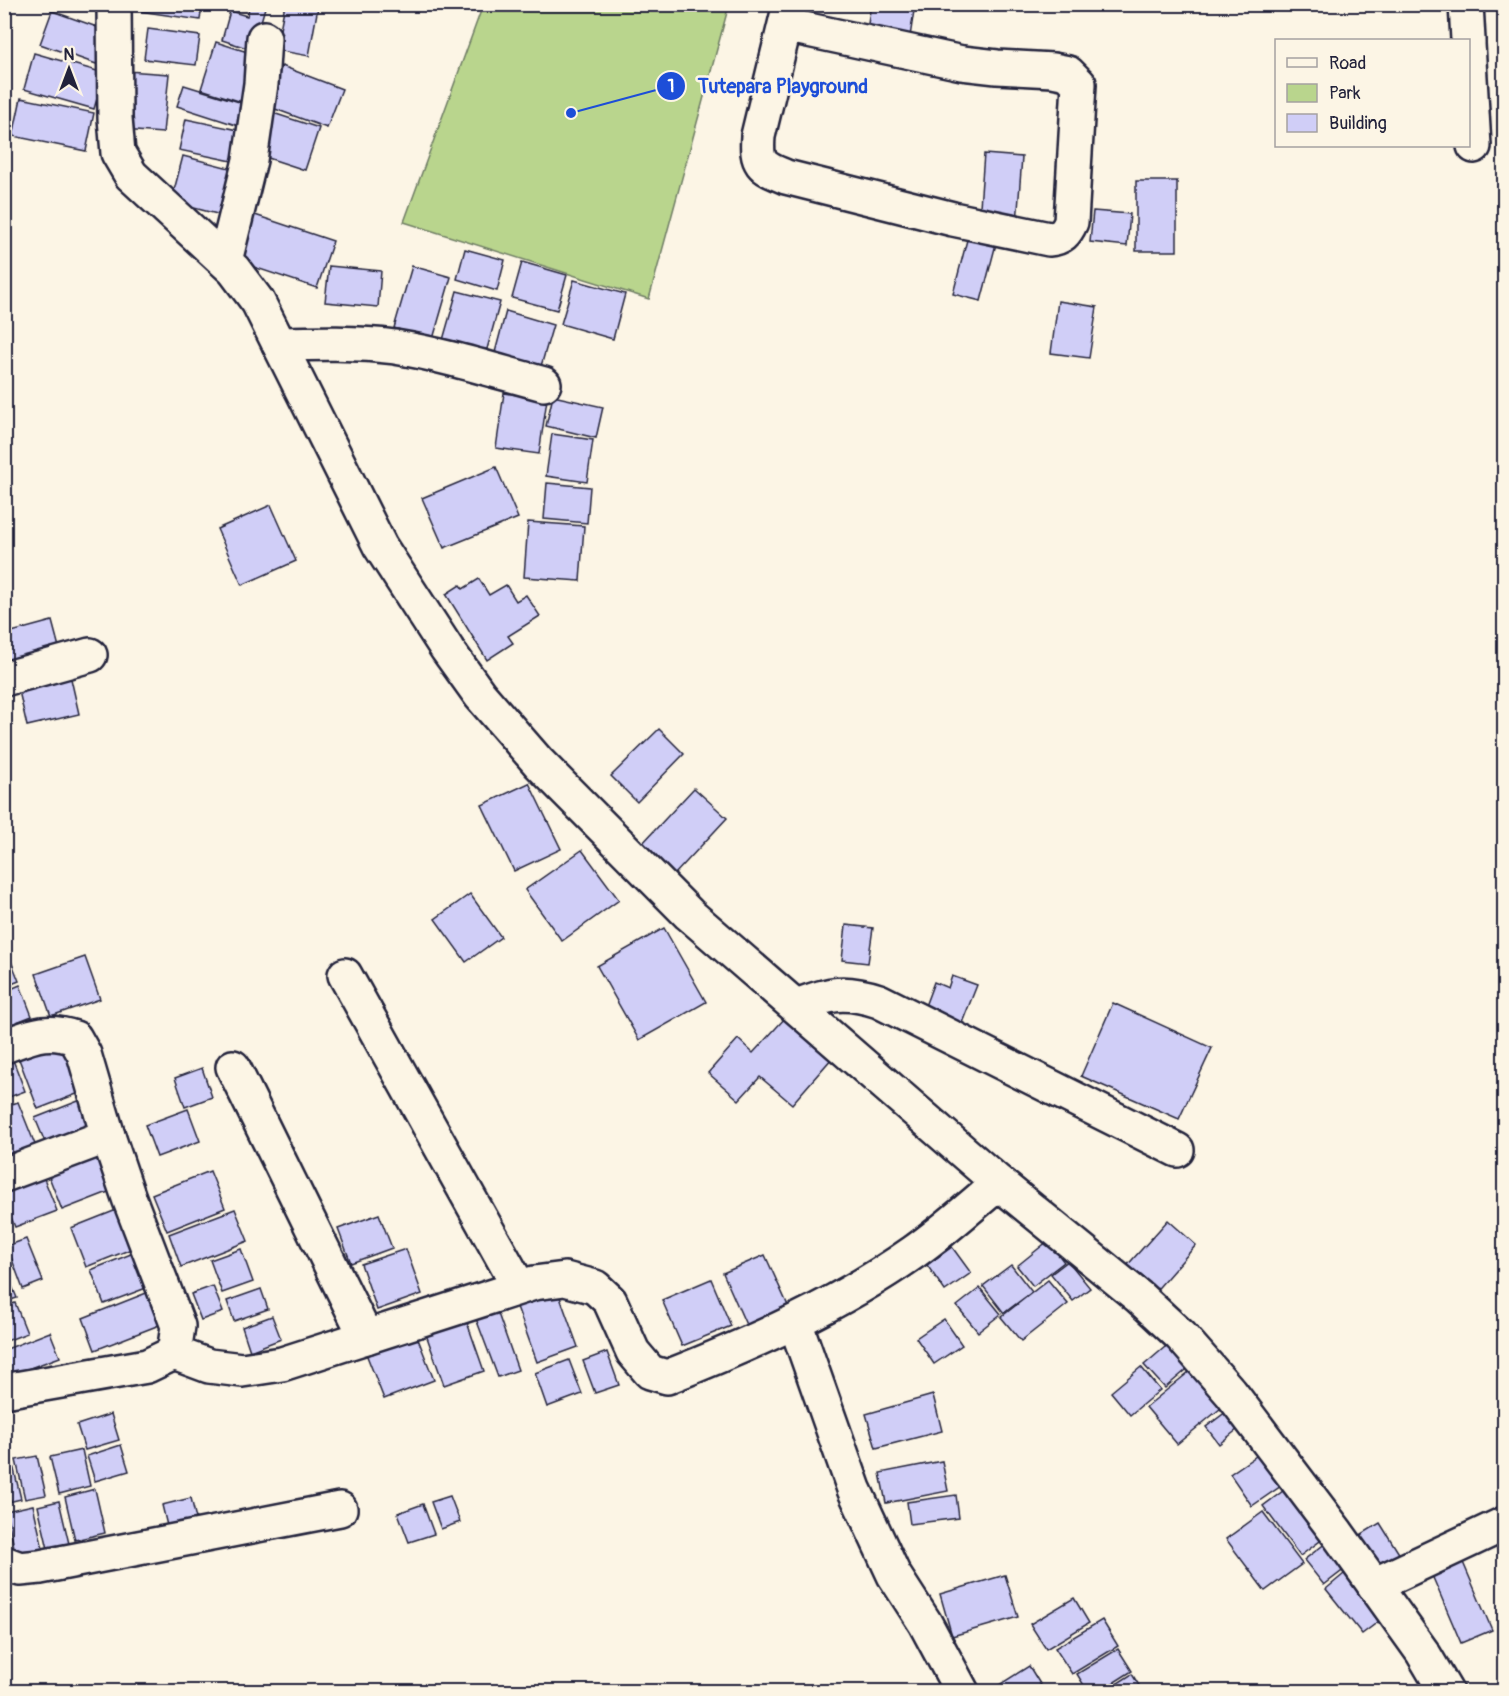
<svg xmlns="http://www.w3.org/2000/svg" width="1509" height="1696" viewBox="0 0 1509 1696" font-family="Pangolin,sans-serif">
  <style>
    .green { fill: #b9d58d; stroke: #6e7c64; stroke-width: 1.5 }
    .building { fill: #d0cef7; stroke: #22223b; stroke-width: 1.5 }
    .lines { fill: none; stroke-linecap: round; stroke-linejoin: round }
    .minor-casing { stroke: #22223b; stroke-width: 38 }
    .minor { stroke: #fcf5e5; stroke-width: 33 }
    .leader { fill: none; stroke: #1d4ed8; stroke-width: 2 }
    .callout-dot { fill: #1d4ed8; stroke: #fcf5e5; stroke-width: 2 }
    .mark-label { font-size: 18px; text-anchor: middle; font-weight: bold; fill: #fff }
    .callout-label { font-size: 20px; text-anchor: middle; font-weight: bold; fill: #1d4ed8; stroke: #fcf5e5; stroke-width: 5; stroke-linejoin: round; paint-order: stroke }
  </style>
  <rect width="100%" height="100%" fill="#fcf5e5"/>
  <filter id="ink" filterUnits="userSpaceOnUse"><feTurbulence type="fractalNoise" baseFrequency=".0167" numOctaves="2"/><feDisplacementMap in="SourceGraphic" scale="12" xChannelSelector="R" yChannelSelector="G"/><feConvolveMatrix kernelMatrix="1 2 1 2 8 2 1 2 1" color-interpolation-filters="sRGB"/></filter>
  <g filter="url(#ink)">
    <path class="green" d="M483 5H729L649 299 404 222Z"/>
    <g class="building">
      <path d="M134 4H202L200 20 133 10Z"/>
      <path d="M250 4H266L253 50 222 40 230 11 247 16Z"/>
      <path d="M285 4H306L318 7 309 56 276 50Z"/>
      <path d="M871 4H915L909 43 866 37Z"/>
      <path d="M52 11 111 32 99 65 40 44Z"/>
      <path d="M148 29 200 36 196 65 144 59Z"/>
      <path d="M216 42 260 56 245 103 201 89Z"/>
      <path d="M34 53 104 73 94 109 24 89Z"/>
      <path d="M282 66 342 89 327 128 267 106Z"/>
      <path d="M127 71 169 74 163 133 122 130Z"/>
      <path d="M184 85 249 105 242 127 177 106Z"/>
      <path d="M21 98 94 113 86 151 13 136Z"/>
      <path d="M273 113 319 128 305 170 259 155Z"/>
      <path d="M186 119 243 131 237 162 179 150Z"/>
      <path d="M984 154 1022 157 1017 223 979 220Z"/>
      <path d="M183 156 237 170 225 216 171 202Z"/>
      <rect x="1136" y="181" width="41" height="70"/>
      <path d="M1093 211 1130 214 1127 246 1090 242Z"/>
      <path d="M252 214 333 241 317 288 236 261Z"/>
      <path d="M968 236 996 244 981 301 953 294Z"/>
      <path d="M465 249 505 260 497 291 457 279Z"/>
      <path d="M522 262 567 275 557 310 512 298Z"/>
      <path d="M329 266 381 271 378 307 325 302Z"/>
      <path d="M412 266 451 277 433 339 394 328Z"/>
      <path d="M574 280 625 294 613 339 561 324Z"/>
      <path d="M457 291 500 302 484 360 441 347Z"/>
      <path d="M1058 301 1097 307 1089 358 1051 353Z"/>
      <path d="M506 311 553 325 539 373 493 360Z"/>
      <path d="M504 393 547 399 539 454 496 448Z"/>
      <path d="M553 396 603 407 596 438 546 426Z"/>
      <path d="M552 434 593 440 587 482 546 476Z"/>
      <path d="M496 467 518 518 444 548 422 498Z"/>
      <path d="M547 483 590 487 587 523 544 519Z"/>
      <path d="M271 505 296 561 242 585 217 529Z"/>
      <path d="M528 522 584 526 580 581 524 577Z"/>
      <path d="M479 579 489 595 506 585 516 601 526 595 540 616 508 636 513 643 487 660 446 594 460 585 463 589Z"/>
      <path d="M52 621 60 651 7 666 4 658V634Z"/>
      <path d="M69 670 79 714 27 726 17 682Z"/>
      <path d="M659 729 684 754 637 802 611 776Z"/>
      <path d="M529 783 561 849 514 871 482 805Z"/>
      <path d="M694 788 727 818 674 875 641 845Z"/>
      <path d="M582 850 619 900 562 941 525 890Z"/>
      <path d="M470 894 501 937 466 962 435 919Z"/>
      <path d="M846 925 873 928 868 963 842 960Z"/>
      <path d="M664 928 706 1002 639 1040 597 966Z"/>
      <path d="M9 956 19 981 4 987V958Z"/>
      <path d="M85 957 100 999 51 1016 36 974Z"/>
      <path d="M952 976 977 985 960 1028 922 1014 934 982 948 988Z"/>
      <path d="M20 985 32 1016 4 1027V992Z"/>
      <path d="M1113 1003 1212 1048 1179 1119 1081 1076Z"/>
      <path d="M786 1017 832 1058 792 1104 760 1077 739 1100 708 1073 738 1039 753 1053Z"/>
      <path d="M68 1040 87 1090 38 1109 19 1059Z"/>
      <path d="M13 1060 25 1091 4 1099V1064Z"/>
      <path d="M202 1068 212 1097 185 1107 175 1078Z"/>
      <path d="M86 1098 97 1127 47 1147 35 1118Z"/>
      <path d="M18 1102 38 1152 4 1165V1107Z"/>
      <path d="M188 1109 200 1141 157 1157 145 1125Z"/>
      <path d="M100 1148 116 1189 62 1210 46 1169Z"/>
      <path d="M41 1171 57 1211 15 1227 4 1200V1185Z"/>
      <path d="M210 1171 225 1208 167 1231 152 1194Z"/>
      <path d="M124 1207 139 1246 86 1267 71 1228Z"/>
      <path d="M235 1209 248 1241 181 1267 169 1234Z"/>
      <path d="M4 1212 10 1226 4 1228Z"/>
      <path d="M379 1214 392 1248 351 1263 338 1229Z"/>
      <path d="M1168 1220 1196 1245 1153 1294 1124 1269Z"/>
      <path d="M26 1239 43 1281 23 1289 7 1246Z"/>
      <path d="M1048 1241 1064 1262 1033 1286 1017 1266Z"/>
      <path d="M952 1247 971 1273 945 1291 927 1265Z"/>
      <path d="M241 1249 253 1282 222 1293 210 1260Z"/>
      <path d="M406 1249 422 1294 377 1310 361 1264Z"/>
      <path d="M141 1250 154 1285 104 1304 91 1270Z"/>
      <path d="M765 1255 789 1308 747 1327 723 1273Z"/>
      <path d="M1068 1261 1090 1288 1073 1301 1051 1274Z"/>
      <path d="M1011 1265 1032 1292 1004 1313 983 1286Z"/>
      <path d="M4 1267 17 1298 4 1302Z"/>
      <path d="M711 1279 731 1326 682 1346 662 1300Z"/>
      <path d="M1048 1280 1068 1304 1021 1341 1001 1317Z"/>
      <path d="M213 1286 223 1312 201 1320 191 1294Z"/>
      <path d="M980 1288 1001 1314 978 1332 957 1306Z"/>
      <path d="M261 1289 268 1309 234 1321 227 1301Z"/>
      <path d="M557 1289 578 1347 537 1362 516 1304Z"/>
      <path d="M154 1290 167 1322 95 1350 83 1318Z"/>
      <path d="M15 1303 27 1333 4 1342V1307Z"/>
      <path d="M462 1308 484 1371 444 1385 422 1323Z"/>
      <path d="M496 1308 518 1370 498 1377 475 1316Z"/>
      <path d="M272 1316 281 1339 250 1351 242 1327Z"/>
      <path d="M944 1319 962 1345 934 1364 916 1338Z"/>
      <path d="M413 1326 434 1380 384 1399 363 1346Z"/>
      <path d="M50 1332 60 1357 11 1375 4 1359V1350Z"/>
      <path d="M1172 1341 1192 1365 1165 1388 1144 1365Z"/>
      <path d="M607 1352 619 1385 595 1393 583 1361Z"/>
      <path d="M569 1360 582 1394 547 1407 535 1373Z"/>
      <path d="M1141 1367 1160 1390 1130 1415 1111 1392Z"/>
      <path d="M1195 1367 1226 1404 1177 1444 1146 1407Z"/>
      <path d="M933 1395 942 1431 876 1448 866 1414Z"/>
      <path d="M1234 1406 1247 1422 1219 1444 1206 1427Z"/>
      <path d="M111 1414 119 1440 85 1450 77 1425Z"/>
      <path d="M121 1445 129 1471 95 1481 87 1456Z"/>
      <path d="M82 1450 90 1486 59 1494 50 1457Z"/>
      <path d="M1262 1452 1284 1484 1252 1506 1230 1474Z"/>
      <path d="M37 1456 46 1495 25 1499 16 1460Z"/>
      <path d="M12 1461 21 1499 4 1503V1463Z"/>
      <path d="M942 1461 948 1491 886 1503 880 1473Z"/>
      <path d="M1287 1488 1324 1538 1300 1556 1263 1506Z"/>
      <path d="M95 1489 105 1533 75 1540 65 1497Z"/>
      <path d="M956 1495 959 1518 910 1524 907 1502Z"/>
      <path d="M450 1496 460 1522 441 1529 431 1502Z"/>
      <path d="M191 1498 198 1527 169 1534 162 1505Z"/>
      <path d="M59 1501 70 1548 49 1553 38 1506Z"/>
      <path d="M423 1504 434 1534 409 1542 398 1513Z"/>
      <path d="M33 1505 43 1549 16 1556 6 1511Z"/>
      <path d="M1263 1512 1302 1564 1265 1591 1226 1539Z"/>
      <path d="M1380 1523 1400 1555 1377 1569 1357 1537Z"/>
      <path d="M1326 1543 1346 1568 1324 1585 1304 1560Z"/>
      <path d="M1462 1560 1492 1630 1461 1643 1431 1573Z"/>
      <path d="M1350 1569 1387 1615 1362 1634 1326 1589Z"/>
      <path d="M1005 1575 1018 1617 952 1636 940 1594Z"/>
      <path d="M1074 1598 1089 1623 1046 1649 1030 1624Z"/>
      <path d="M1102 1620 1118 1646 1072 1674 1055 1648Z"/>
      <path d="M1118 1649 1132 1671 1099 1692H1088L1077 1674Z"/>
      <path d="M1029 1666 1045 1692H988Z"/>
      <path d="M1132 1674 1143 1692H1104Z"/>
    </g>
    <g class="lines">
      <defs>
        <g id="minor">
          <path d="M114 4 115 118 118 153 131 175 234 270 258 302 380 546 447 649 480 695 539 763 689 914 999 1183 1139 1297 1181 1336 1231 1393 1337 1533 1423 1653 1446 1692"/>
          <path d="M1466 4 1468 40"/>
          <path d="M785 25 962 63 997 67 1053 70 1068 73 1079 84 1071 222C1066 233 1062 238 1049 239L953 219 786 177C761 167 756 164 758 136L790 4"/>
          <path d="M1468 44 1474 146"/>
          <path d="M225 261 250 160 261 84 264 38"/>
          <path d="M279 344C317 343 357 342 395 347 445 355 495 371 544 384"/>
          <path d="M4 679 90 655"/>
          <path d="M345 975 519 1287"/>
          <path d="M797 1006C830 993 845 990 879 1001L1177 1150"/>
          <path d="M4 1046C32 1036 46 1028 75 1038L84 1054 108 1136 129 1198 178 1326 174 1353 147 1366 4 1391"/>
          <path d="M233 1067 366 1337"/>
          <path d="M4 1175 108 1136"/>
          <path d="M795 1322 854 1489 894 1575 925 1623 962 1692"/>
          <path d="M174 1353 209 1366 242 1370 282 1364 534 1283 565 1279 595 1287 610 1301 633 1352 650 1372 667 1377C753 1343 839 1305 914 1252 944 1231 971 1206 999 1183"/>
          <path d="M4 1563 20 1569 40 1567 340 1509"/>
          <path d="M1374 1585 1504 1524"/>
        </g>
      </defs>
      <use href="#minor" class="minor-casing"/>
      <use href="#minor" class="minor"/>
    </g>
  </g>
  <path class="leader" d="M571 113L671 86"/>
  <g class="callout-dot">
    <circle cx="571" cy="113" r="6"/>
    <circle cx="671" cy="86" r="15"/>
  </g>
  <g class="mark-label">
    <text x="671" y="92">1</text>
  </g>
  <g class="callout-label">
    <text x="783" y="93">Tutepara Playground</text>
  </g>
  <rect width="1509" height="1696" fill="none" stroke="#fcf5e5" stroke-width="24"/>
  <rect x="12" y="12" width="1485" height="1672" fill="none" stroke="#22223b" stroke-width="2" filter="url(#ink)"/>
  <rect x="1275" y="39" width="195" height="108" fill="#fcf5e5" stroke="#a5a1a1" stroke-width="1.5"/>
  <rect x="1287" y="58" width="30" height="9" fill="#fcf5e5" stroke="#a5a1a1" stroke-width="1.5"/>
  <text x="1329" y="69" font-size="18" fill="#22223b">Road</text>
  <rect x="1287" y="84" width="30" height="18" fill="#b9d58d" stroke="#a5a1a1" stroke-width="1.5"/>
  <text x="1329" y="99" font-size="18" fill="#22223b">Park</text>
  <rect x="1287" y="114" width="30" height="18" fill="#d0cef7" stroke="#a5a1a1" stroke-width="1.5"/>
  <text x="1329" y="129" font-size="18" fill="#22223b">Building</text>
  <g transform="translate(69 69)" stroke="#fcf5e5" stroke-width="4.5" paint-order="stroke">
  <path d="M0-4.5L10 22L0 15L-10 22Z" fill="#22223b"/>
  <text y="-9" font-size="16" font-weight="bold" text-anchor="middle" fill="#22223b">N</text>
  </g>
</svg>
